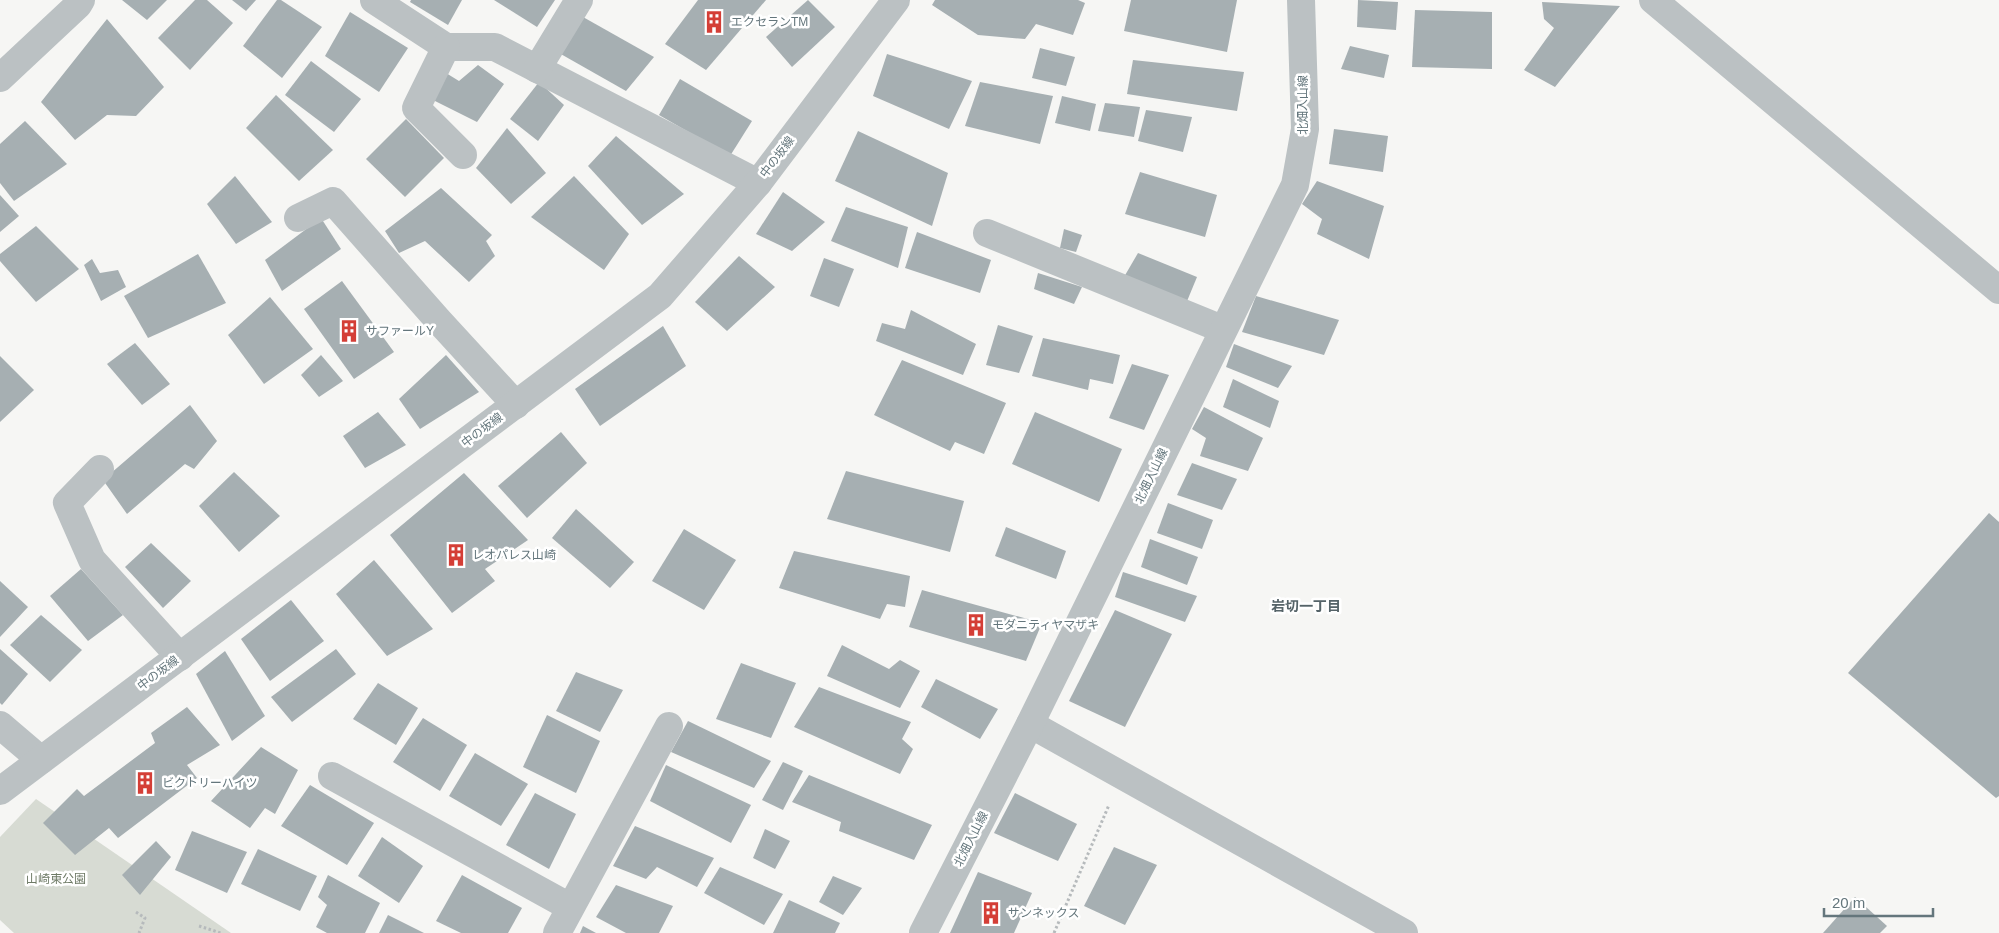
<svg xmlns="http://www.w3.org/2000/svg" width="1999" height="933" viewBox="0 0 1999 933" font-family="Arial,'Noto Sans JP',sans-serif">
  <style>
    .green { fill: #d7dbd3 }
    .building { fill: #a6afb2 }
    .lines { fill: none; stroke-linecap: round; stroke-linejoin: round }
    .path { stroke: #b6babc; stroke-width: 3; stroke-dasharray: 2.5 2.5; stroke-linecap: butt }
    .minor { stroke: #bbc1c3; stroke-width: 28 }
    .labels { text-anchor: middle; stroke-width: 5; stroke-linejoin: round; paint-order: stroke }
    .poi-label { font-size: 12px; fill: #64767c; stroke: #fff; text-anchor: start }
    .street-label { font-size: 12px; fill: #64767c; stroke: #fff }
    .park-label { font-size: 12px; fill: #6e7a66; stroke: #fff }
    .neighbourhood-label { font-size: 14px; font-weight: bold; fill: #556368; stroke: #fff }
  </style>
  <rect width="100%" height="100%" fill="#f6f6f4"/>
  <path class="green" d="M36 799 231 933H14L0 920V837Z"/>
  <g class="building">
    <path d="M122 0H167L147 20Z"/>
    <path d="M195 0H207L233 23 190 70 158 38Z"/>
    <path d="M232 0H256L246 11Z"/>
    <path d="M277 0H281L322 27 282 78 243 46Z"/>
    <path d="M411 0H462L448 25 410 2Z"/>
    <path d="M494 0H555L537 27Z"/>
    <path d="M698 0H766L706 70 665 44Z"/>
    <path d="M808 0 835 27 792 67 766 37Z"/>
    <path d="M935 0H1078L1085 3 1073 35 1036 24 1025 39 978 35 932 5Z"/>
    <path d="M1131 0H1237L1227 52 1124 31Z"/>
    <path d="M1358 0 1398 2 1396 30 1357 27Z"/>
    <path d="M1542 2 1620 6 1555 87 1524 70 1554 28 1544 19Z"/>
    <path d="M1415 10 1492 12V69L1412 67Z"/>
    <path d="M350 12 408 48 379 92 325 56Z"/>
    <path d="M583 17 654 57 626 91 559 53Z"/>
    <path d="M107 19 164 87 136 116 107 115 75 140 41 102Z"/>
    <path d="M1350 46 1389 55 1384 78 1341 69Z"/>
    <path d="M1040 48 1075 57 1066 86 1032 78Z"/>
    <path d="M887 54 972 81 949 129 873 96Z"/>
    <path d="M1133 60 1244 72 1237 111 1127 94Z"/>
    <path d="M311 61 361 99 334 132 285 95Z"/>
    <path d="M478 65 504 84 477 122 433 100 446 73 459 81Z"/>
    <path d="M680 79 752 121 730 156 659 115Z"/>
    <path d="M539 82 564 105 538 141 510 119Z"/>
    <path d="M980 82 1053 96 1040 144 965 126Z"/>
    <path d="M276 95 333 150 299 181 246 128Z"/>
    <path d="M1062 96 1096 104 1090 131 1055 123Z"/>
    <path d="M1105 103 1140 107 1134 137 1098 131Z"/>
    <path d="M1146 110 1192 117 1183 152 1138 141Z"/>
    <path d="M406 119 444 158 405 197 366 159Z"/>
    <path d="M25 121 67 164 14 201 0 183V144Z"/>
    <path d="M507 128 546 173 511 204 476 168Z"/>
    <path d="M1334 129 1388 136 1383 172 1329 164Z"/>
    <path d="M858 131 948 173 932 226 835 181Z"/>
    <path d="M616 136 684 194 642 225 588 166Z"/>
    <path d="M1140 172 1217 195 1205 237 1125 214Z"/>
    <path d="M235 176 272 222 236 244 207 204Z"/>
    <path d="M574 176 629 234 604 270 531 217Z"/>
    <path d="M1317 181 1384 206 1369 259 1317 234 1322 219 1302 204Z"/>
    <path d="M441 188 492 235 486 241 495 256 469 282 425 241 399 253 385 231Z"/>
    <path d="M783 192 825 222 792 251 756 234Z"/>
    <path d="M0 195 19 216 0 232Z"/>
    <path d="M846 207 908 227 898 268 831 241Z"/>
    <path d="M321 218 341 249 282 291 265 260Z"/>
    <path d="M36 226 79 269 36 302 0 261V254Z"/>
    <path d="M1064 229 1082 235 1076 252 1060 248Z"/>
    <path d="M917 232 991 260 980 293 905 268Z"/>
    <path d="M1138 253 1197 277 1185 306 1124 277Z"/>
    <path d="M198 254 226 303 148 338 124 296Z"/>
    <path d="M739 256 775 287 727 331 695 302Z"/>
    <path d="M824 258 854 269 839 307 810 296Z"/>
    <path d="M92 259 100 273 118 270 126 287 101 301 84 265Z"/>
    <path d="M1038 273 1082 287 1074 304 1034 289Z"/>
    <path d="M342 281 394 352 354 379 304 309Z"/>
    <path d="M1256 296 1339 320 1324 355 1242 332Z"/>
    <path d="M270 297 313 349 264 384 228 335Z"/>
    <path d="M911 310 976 344 963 375 876 341 882 323 905 329Z"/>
    <path d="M998 325 1033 336 1019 373 986 365Z"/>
    <path d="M663 326 686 366 600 426 575 389Z"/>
    <path d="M1043 338 1120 355 1113 384 1090 379 1088 390 1032 376Z"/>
    <path d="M135 343 170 384 142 405 107 364Z"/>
    <path d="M1234 344 1292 366 1278 388 1226 367Z"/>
    <path d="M321 355 343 381 319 397 301 375Z"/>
    <path d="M446 355 479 392 420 429 399 399Z"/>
    <path d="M0 356 34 390 0 422Z"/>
    <path d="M902 360 1006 403 984 454 955 442 950 451 874 415Z"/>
    <path d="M1132 364 1169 375 1144 430 1109 418Z"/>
    <path d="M1233 379 1279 401 1270 428 1223 407Z"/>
    <path d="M190 405 217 441 194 469 185 464 127 514 103 480Z"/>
    <path d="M1204 407 1263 438 1248 471 1200 456 1206 438 1192 429Z"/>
    <path d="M378 412 406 445 365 468 343 436Z"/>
    <path d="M1035 412 1122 449 1099 502 1012 464Z"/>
    <path d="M561 432 587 463 527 518 498 486Z"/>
    <path d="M1192 463 1237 479 1222 510 1177 495Z"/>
    <path d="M846 471 964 501 950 552 827 519Z"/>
    <path d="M234 472 280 516 239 552 199 506Z"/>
    <path d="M464 473 528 540 485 569 495 581 452 613 390 535Z"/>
    <path d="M1168 503 1213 520 1202 549 1157 533Z"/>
    <path d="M576 509 634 562 610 588 552 538Z"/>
    <path d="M1989 513 1999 522V796L1996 798 1848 673Z"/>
    <path d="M1006 527 1066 551 1056 579 995 556Z"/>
    <path d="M684 529 736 560 704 610 652 581Z"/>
    <path d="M1150 539 1198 557 1187 585 1141 567Z"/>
    <path d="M151 543 191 581 163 608 125 567Z"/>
    <path d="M794 551 910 576 905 607 887 604 880 619 779 588Z"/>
    <path d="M374 560 433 629 387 656 336 594Z"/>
    <path d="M81 569 123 615 88 641 50 596Z"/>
    <path d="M1123 572 1197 596 1185 622 1115 597Z"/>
    <path d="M0 581 28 607 0 637Z"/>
    <path d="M922 590 1042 623 1026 661 909 627Z"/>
    <path d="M291 600 324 641 270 681 241 639Z"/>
    <path d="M1115 610 1172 634 1125 727 1069 701Z"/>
    <path d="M41 615 82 650 50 682 10 645Z"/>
    <path d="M842 645 889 669 900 660 920 671 900 708 827 676Z"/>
    <path d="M0 649 28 674 2 705 0 703Z"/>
    <path d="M336 649 356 674 292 722 271 697Z"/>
    <path d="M225 651 265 716 232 741 196 674Z"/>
    <path d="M741 663 796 683 771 738 716 719Z"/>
    <path d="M576 672 623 690 600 732 556 711Z"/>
    <path d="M936 679 998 709 980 739 921 707Z"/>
    <path d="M378 683 418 708 396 745 353 719Z"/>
    <path d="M819 687 911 722 902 739 913 749 900 774 794 727Z"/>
    <path d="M187 707 220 745 187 765 197 778 118 838 109 828 75 855 43 823 77 789 84 796 155 743 151 733Z"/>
    <path d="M547 715 600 741 576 793 523 767Z"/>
    <path d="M423 718 467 745 440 791 393 762Z"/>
    <path d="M688 721 771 761 754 788 671 752Z"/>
    <path d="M261 747 298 770 275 814 265 808 250 828 211 801Z"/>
    <path d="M475 753 528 784 501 826 449 796Z"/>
    <path d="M783 762 803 771 783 810 762 800Z"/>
    <path d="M666 765 751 805 731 843 650 801Z"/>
    <path d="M809 775 932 825 914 860 839 831 841 822 792 802Z"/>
    <path d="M310 785 374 823 347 865 281 826Z"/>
    <path d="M535 793 576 814 549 869 506 845Z"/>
    <path d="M1015 793 1077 824 1058 861 994 833Z"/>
    <path d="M635 826 714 858 697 887 657 867 646 879 613 866Z"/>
    <path d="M765 829 790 841 775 869 753 858Z"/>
    <path d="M192 831 247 852 227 893 175 870Z"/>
    <path d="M382 837 423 866 399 903 358 876Z"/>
    <path d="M156 841 171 857 140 895 122 875Z"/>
    <path d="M1114 847 1157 865 1125 925 1084 906Z"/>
    <path d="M258 849 317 876 300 911 241 884Z"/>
    <path d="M720 867 783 894 764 925 704 893Z"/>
    <path d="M978 872 1032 893 1014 933H950Z"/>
    <path d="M328 875 380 903 365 933H327L316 927 327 905 318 897Z"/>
    <path d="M462 875 522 908 508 933H461L436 921Z"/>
    <path d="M833 876 862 888 843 915 819 902Z"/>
    <path d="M616 885 673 906 659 933H626L596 917Z"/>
    <path d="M1855 897 1887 926 1880 933H1823Z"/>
    <path d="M789 900 840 923 835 933H773Z"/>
    <path d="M388 915 424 933H379Z"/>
    <path d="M583 926 596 933H580Z"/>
  </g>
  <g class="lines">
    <g class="path">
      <path d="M136 912 145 918 139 933"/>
      <path d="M199 926 221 933"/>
      <path d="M1054 933 1109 805"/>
    </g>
    <g class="minor">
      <path d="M374 0 446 47H495L758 183"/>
      <path d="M1653 0 1999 290"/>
      <path d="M446 47 416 108 463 155"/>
      <path d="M537 69 579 0"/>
      <path d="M0 78 78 5 81 0"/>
      <path d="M298 218 333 201 438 320 516 405"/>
      <path d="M987 233 1222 329"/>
      <path d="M100 469 67 503 92 560 180 657"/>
      <path d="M1030 724 1404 933"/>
      <path d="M0 725 41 760"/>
      <path d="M332 776 570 907"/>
      <path d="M0 791 660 296 758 183 896 0"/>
      <path d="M557 933 669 726"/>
      <path d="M923 933 1030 724 1295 185 1305 129 1301 0"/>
    </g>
  </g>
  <defs>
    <symbol id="building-bare" viewBox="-9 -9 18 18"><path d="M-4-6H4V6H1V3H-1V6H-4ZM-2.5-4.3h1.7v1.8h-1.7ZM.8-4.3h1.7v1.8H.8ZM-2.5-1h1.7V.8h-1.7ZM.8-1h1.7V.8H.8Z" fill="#d43e36" stroke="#fff" stroke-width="2.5" paint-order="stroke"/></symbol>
  </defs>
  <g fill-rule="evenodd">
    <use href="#building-bare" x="698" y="6" width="32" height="32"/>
    <use href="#building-bare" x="333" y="315" width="32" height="32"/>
    <use href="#building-bare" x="440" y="539" width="32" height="32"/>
    <use href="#building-bare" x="960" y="609" width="32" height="32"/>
    <use href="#building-bare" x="129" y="767" width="32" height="32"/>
    <use href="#building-bare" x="975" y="897" width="32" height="32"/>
  </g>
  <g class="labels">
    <g class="poi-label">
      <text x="731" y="26">エクセランTM</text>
      <text x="366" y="335">サファールY</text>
      <text x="472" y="559">レオパレス山崎</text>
      <text x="992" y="629">モダニティヤマザキ</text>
      <text x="162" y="787">ビクトリーハイツ</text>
      <text x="1008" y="917">サンネックス</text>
    </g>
    <g class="street-label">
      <text transform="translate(1303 105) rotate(-90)" y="4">北畑入山線</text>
      <text transform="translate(777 157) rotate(-53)" y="4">中の坂線</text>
      <text transform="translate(482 430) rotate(-37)" y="4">中の坂線</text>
      <text transform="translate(1151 476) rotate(-64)" y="4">北畑入山線</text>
      <text transform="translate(158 673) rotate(-37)" y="4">中の坂線</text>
      <text transform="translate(971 839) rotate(-63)" y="4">北畑入山線</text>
    </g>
    <g class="park-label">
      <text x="56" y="883">山崎東公園</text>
    </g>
    <g class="neighbourhood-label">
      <text x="1306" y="611">岩切一丁目</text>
    </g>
  </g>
  <path d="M1824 908v8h109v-8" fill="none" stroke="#64767c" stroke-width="2.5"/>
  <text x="1832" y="908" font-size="15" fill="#64767c" stroke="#ffffff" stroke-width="4" paint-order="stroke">20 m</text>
</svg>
